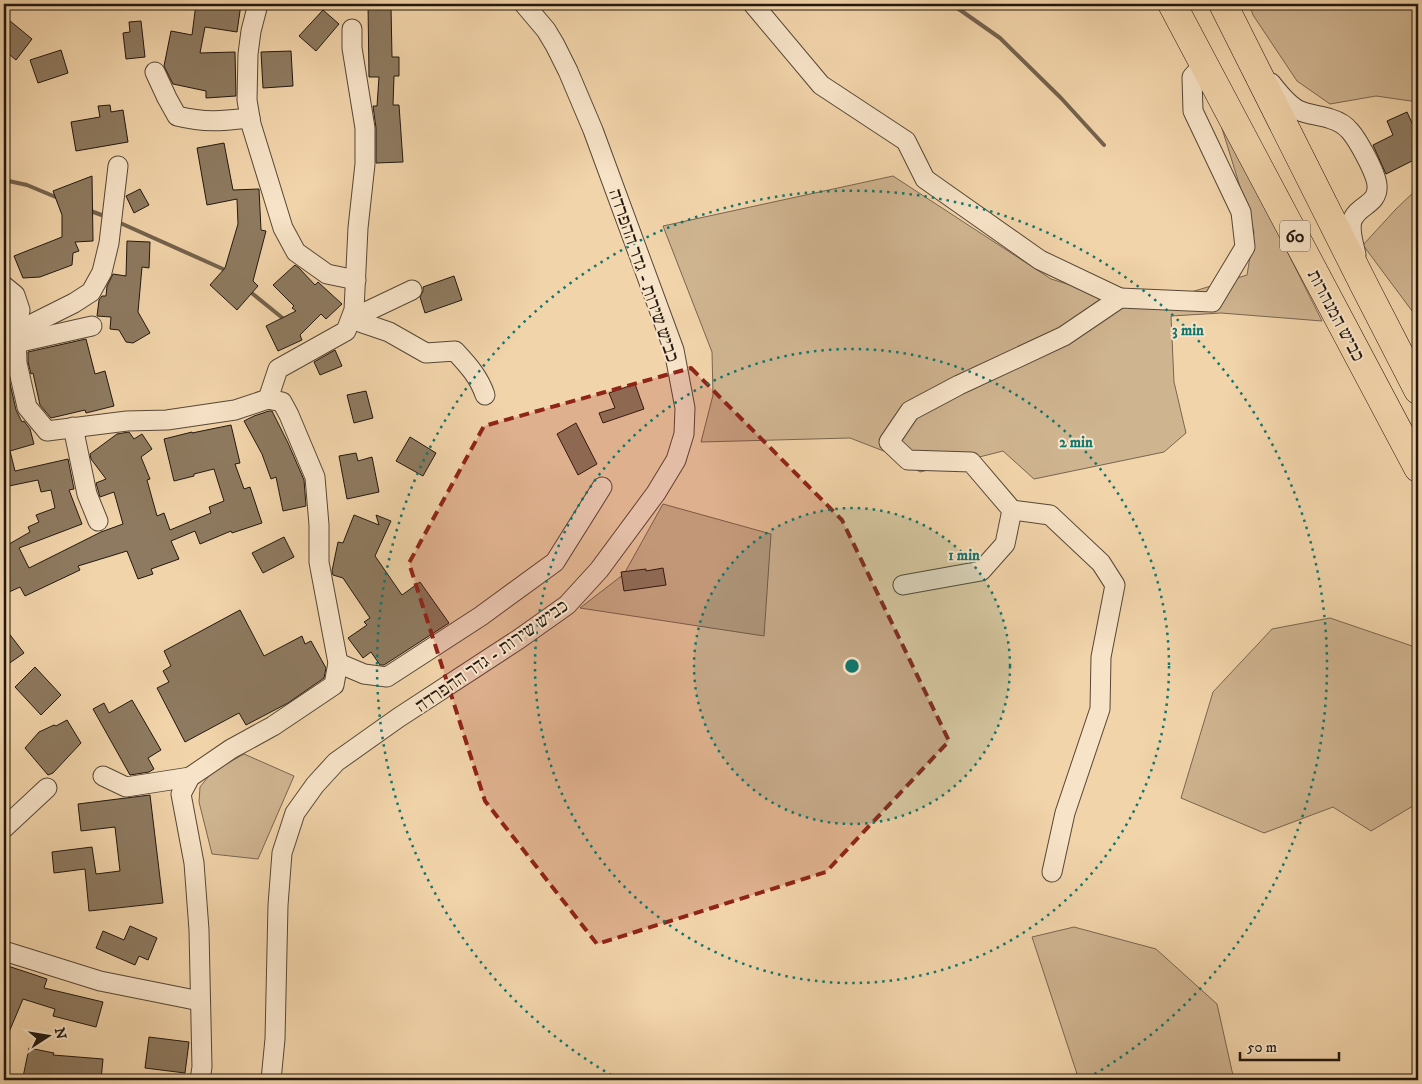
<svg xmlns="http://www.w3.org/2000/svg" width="1422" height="1084" viewBox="0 0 1422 1084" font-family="'IM FELL DW Pica','Frank Ruhl Libre',serif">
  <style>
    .green { fill: #cfb490; stroke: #786650 }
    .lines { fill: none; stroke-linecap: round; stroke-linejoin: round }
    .stream { stroke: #74624c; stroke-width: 4 }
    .building { fill: #8e7a60; stroke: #22180f }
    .minor-casing { stroke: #564736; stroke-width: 21 }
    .highway-casing { stroke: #22180f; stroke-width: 29 }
    .minor { stroke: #f7e3c8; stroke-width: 19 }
    .highway { stroke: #f2d4aa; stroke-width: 28 }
    .marked { fill: #8f2418; fill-opacity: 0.2; stroke: #8f2418; stroke-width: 4; stroke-dasharray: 10 6; stroke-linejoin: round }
    .ring { fill: none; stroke: #0f766e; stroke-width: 2.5; stroke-dasharray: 2.5 5 }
    .labels { text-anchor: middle; stroke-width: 4; stroke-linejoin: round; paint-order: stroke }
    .shield { fill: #f7e3c8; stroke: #625546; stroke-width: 1 }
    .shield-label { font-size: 18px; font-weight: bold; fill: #22180f }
    .street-label { font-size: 19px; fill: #22180f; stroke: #f7e3c8 }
    .centre { fill: #0f766e; stroke: #f7e3c8; stroke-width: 2.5 }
    .ring-label { font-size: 15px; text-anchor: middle; font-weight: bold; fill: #0f766e; stroke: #f7e3c8; stroke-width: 4; stroke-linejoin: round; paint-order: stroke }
  </style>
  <rect width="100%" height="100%" fill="#f2d4aa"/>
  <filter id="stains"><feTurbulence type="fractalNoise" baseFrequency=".004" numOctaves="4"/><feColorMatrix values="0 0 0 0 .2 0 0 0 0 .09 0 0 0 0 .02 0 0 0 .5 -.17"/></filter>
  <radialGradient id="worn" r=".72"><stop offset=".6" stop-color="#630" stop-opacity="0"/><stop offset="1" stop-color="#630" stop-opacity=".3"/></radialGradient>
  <g class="green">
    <path d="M1249 4H1418V102L1376 96 1330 104 1297 81 1253 15Z"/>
    <path d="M1216 109 1322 321 1221 313 1171 316 1174 382 1186 433 1164 452 1034 479 1003 451 920 472 894 455 850 438 701 442 713 395 712 352 663 226 893 176 1051 279 1142 307 1247 275 1254 232Z"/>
    <path d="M1418 188V319L1363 245 1396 209Z"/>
    <path d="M663 504 771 534 764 636 580 608 624 574Z"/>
    <path d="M1330 618 1418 648V803L1371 831 1333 807 1264 833 1181 798 1213 692 1272 629Z"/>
    <path d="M244 754 294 776 258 859 212 854 199 802 200 787 212 772Z"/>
    <path d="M1074 927 1156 949 1217 1004 1234 1080H1079L1032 937Z"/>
  </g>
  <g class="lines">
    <g class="stream">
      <path d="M948 4 953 5 1000 38 1061 98 1104 145"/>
      <path d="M4 180 27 185 58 198"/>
      <path d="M88 210 107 217"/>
      <path d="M118 222 223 269 227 273"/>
      <path d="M248 290 285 320"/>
    </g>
  </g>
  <g class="building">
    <path d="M196 4H241L237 32 205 27 200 53 235 52 236 96 206 98V91L173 84 164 66 171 31 192 35Z"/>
    <path d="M368 4H384V6L391 7 392 57H399V76H394L393 105H399L403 162 376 163V128L373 106H377L379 77H369Z"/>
    <path d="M323 10 339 24 316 51 299 36Z"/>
    <path d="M4 16 32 39 16 60 4 50Z"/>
    <path d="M141 21 145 57 126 59 123 33 130 32 129 22Z"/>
    <path d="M61 50 68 73 38 83 30 60Z"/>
    <path d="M291 51 293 86 263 88 261 52Z"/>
    <path d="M110 105 111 112 123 110 128 142 76 151 71 122 100 117 98 106Z"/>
    <path d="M1407 112 1418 136V158L1386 174 1373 145 1393 135 1387 121Z"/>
    <path d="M224 143 233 190 259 189 261 230 266 231 253 281 258 286 237 310 210 285 225 268 238 224 237 199 207 205 197 148Z"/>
    <path d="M92 176 93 241 75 242 79 251 73 253 72 265 40 277 23 278 14 256 62 237V215L53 191Z"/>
    <path d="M140 189 149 205 134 213 126 196Z"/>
    <path d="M127 241 150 242 149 268 142 267 138 312 150 333 133 343 126 342 119 330 110 329 111 317 97 316 99 300 102 296H106L107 286 113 274 126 276Z"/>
    <path d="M295 265 299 268 315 285 318 282 342 304 326 319 321 314 300 335 302 340 278 351 266 326 296 311 292 308 294 306 273 285Z"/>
    <path d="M454 276 462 300 425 313 420 297 423 291V287Z"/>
    <path d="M86 339 95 374 105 371 114 406 86 413 85 410 51 418 40 405 33 373 31 374 28 362V352Z"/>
    <path d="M335 350 342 366 320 375 314 362Z"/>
    <path d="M4 366H6L16 410 22 422 24 421 30 429 34 444 10 451 15 471 68 459 74 489 69 490 82 524 19 548 29 568 101 532 123 524 114 492 100 497 96 483 106 479 91 459 90 454 117 434 129 432 134 439 142 434 152 449 141 457 150 479 147 480 157 516 164 513 170 530 211 513 209 507 224 501 214 469 194 474V476L174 481 164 439 192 432V433L231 425 240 463 235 464 244 489 250 487 262 523 232 533 231 531 200 544 195 531 171 541 179 559 151 569 153 574 138 579 127 551 78 566 80 570 25 596 20 587 7 593 4 586V547L30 532 28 527 39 522 36 515 55 508 51 490 41 492 38 480 4 487Z"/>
    <path d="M635 384 644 409 603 423 599 413 615 408 609 393Z"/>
    <path d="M366 391 373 418 354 423 347 395Z"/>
    <path d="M269 411H272L288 443 304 480 306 506 283 511 276 477 271 479 262 454 244 421 254 416Z"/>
    <path d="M576 423 597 464 578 475 557 434Z"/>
    <path d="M410 437 436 453 423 476 396 461Z"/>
    <path d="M356 453 358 461 372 457 379 492 347 499 339 456Z"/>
    <path d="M354 515 379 525 376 515 391 521 375 556 402 595 420 582 449 623 384 665H380L371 652 363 658 348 638 367 625 364 622 370 618 343 578 333 575 332 571 338 542 343 543Z"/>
    <path d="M284 537 294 557 263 573 252 553Z"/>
    <path d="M663 568 666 585 624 591 621 572 646 569V571Z"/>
    <path d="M240 610 264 656 302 636 305 644 311 641 326 668 324 678 288 703 246 725 239 713 185 742 157 688 169 682 163 671 171 666 164 651Z"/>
    <path d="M4 627 24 653 4 667Z"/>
    <path d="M35 667 61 695 41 715 15 687Z"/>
    <path d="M132 700 161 750 148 758 154 769 149 772 130 775 93 709 104 703 109 713Z"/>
    <path d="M67 720 81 743 53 773 48 775 25 748 39 732 54 725 56 726Z"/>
    <path d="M150 795 163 903 89 911 85 869 54 873 52 852 92 847 96 874 120 871 115 827 81 831 78 804Z"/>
    <path d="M130 926 157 938 148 960 139 956 135 965 96 948 103 931 124 940Z"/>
    <path d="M8 966 47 979 44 988 103 1002 96 1027 53 1016 55 1009 23 999 4 1044V978Z"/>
    <path d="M149 1037 189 1042 185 1073 145 1068Z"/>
    <path d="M29 1048 54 1053 53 1055 103 1059 101 1080H67L49 1079 48 1080H39L23 1077Z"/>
  </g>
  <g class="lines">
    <defs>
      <g id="minor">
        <path d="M258 4 251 31 248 54 247 100 251 124 283 228 296 252 327 274 356 280"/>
        <path d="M753 4 821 85 906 141 925 179 1040 260 1120 298"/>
        <path d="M155 72 167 98 177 116C206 123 222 121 250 118"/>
        <path d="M1271 83C1278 92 1287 104 1298 110 1308 115 1320 115 1331 119 1338 121 1345 125 1350 131 1358 140 1376 173 1377 185 1379 205 1357 205 1352 221 1349 231 1354 244 1356 255"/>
        <path d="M4 286 15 295 20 310 16 332 17 363 27 407 47 431 127 421 167 420 235 410 268 399 282 402 289 415 315 477 319 525V562L338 663 334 685 273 726 231 749 190 777 181 794 194 863 199 930 202 1067 200 1080"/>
        <path d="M351 319 389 332 426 353 455 351C468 365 479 377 485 395"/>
        <path d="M351 319 412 290"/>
        <path d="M16 332 74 303 91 292 102 272 109 243 118 166"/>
        <path d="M16 343 92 326"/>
        <path d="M268 399 278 369 346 331 354 310 358 228 365 164V128L352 48V29"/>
        <path d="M73 427 87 494 98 521"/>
        <path d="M1012 510 1050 515 1101 563 1115 585 1101 657 1100 709 1065 813 1052 872"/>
        <path d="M903 585 981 571 1005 544 1012 510 971 462 908 460 889 442 910 411 959 385 1064 336 1120 298 1212 302 1245 247 1241 212 1193 111 1192 77 1204 64"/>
        <path d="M338 663 364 674 387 677 481 616 555 562 602 487"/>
        <path d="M103 776 126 787 190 777"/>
        <path d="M4 828 47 788"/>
        <path d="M4 951 100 981 200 1001"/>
        <path d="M271 1080 275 1039 278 905 282 853 295 813 315 785 336 762 398 718 519 639 567 605 599 570 656 493 676 460 684 434 685 408 674 350 593 130 568 71 555 45 546 30 524 4"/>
      </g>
      <g id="highway">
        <path d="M1172 4 1418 468"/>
        <path d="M1223 4 1364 285 1418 390"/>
      </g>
    </defs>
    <use href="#minor" class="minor-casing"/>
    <use href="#highway" class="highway-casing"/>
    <use href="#minor" class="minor"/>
    <use href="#highway" class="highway"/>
  </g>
  <path class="marked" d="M691 368 842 520 949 741 826 872 597 944 485 801 409 563 484 426Z"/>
  <circle cx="852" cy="666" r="158" fill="#0f766e" fill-opacity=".12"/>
  <g class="ring">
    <circle cx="852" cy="666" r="158"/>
    <circle cx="852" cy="666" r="317"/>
    <path d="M618 1079A475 475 0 1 1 1086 1079"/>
  </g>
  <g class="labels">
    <rect class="shield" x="1280" y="220.5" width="30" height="31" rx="4"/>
    <g class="shield-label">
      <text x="1295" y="242">60</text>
    </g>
    <g class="street-label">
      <text transform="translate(645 275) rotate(71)" y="7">כביש שירות - גדר ההפרדה</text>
      <text transform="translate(1337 315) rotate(62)" y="7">כביש המנהרות</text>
      <text transform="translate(491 655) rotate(-35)" y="7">כביש שירות - גדר ההפרדה</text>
    </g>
  </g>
  <circle cx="852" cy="666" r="8" class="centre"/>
  <g class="ring-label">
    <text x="1188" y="335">3 min</text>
    <text x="1076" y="447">2 min</text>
    <text x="964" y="560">1 min</text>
  </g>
  <rect width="1422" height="1084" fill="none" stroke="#f2d4aa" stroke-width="20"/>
  <rect x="5" y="5" width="1412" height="1074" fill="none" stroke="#22180f" stroke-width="2.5"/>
  <rect x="10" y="10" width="1402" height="1064" fill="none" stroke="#22180f"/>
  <g transform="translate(48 1036) rotate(78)" stroke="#f7e3c8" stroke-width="4" paint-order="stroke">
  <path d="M0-4L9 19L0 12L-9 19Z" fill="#22180f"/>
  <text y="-8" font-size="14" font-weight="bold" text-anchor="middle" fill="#22180f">N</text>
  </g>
  <path d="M1240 1052v8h99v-8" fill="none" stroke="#22180f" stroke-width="2.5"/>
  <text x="1247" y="1052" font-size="15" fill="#22180f" stroke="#f7e3c8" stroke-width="4" paint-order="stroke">50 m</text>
  <rect width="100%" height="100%" filter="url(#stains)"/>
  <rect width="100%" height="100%" fill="url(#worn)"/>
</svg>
